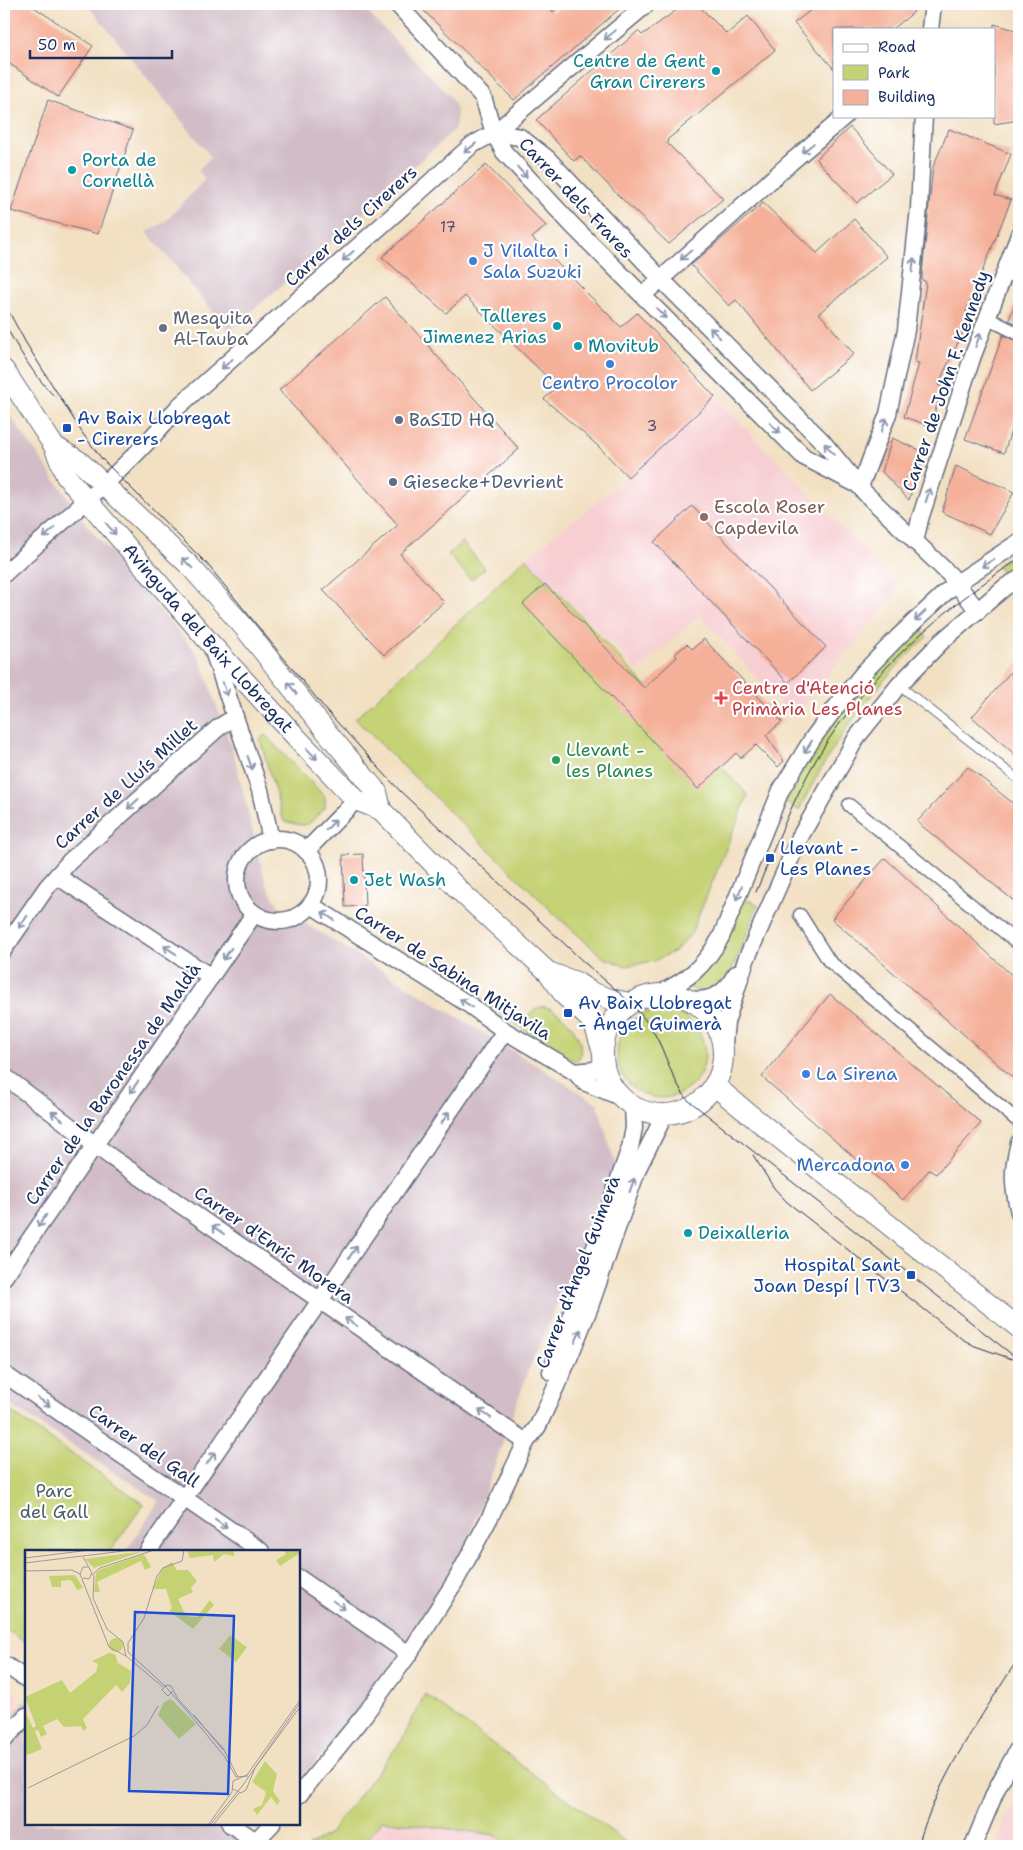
<svg xmlns="http://www.w3.org/2000/svg" width="1023" height="1850" viewBox="0 0 1023 1850" font-family="'Shantell Sans',sans-serif">
  <style>
    .built { fill: #f7cfd3 }
    .industrial { fill: #d2bdc7 }
    .green { fill: #c5d274; stroke: #708069 }
    .building { fill: #f5b099 }
    .lines { fill: none; stroke-linecap: round; stroke-linejoin: round }
    .service-casing { stroke: #666d81; stroke-width: 10 }
    .pedestrian-casing { stroke: #666d81; stroke-width: 15 }
    .minor-casing { stroke: #666d81; stroke-width: 19 }
    .tertiary-casing { stroke: #666d81; stroke-width: 22 }
    .service { stroke: #fff; stroke-width: 8 }
    .pedestrian { stroke: #fff; stroke-width: 12 }
    .minor { stroke: #fff; stroke-width: 16 }
    .tertiary { stroke: #fff; stroke-width: 20 }
    .tram { stroke: #1b2f5e; stroke-width: 1 }
    .oneway { stroke: #8d97ae }
    .culture-dot { fill: #0f9aa8; stroke: #fff; stroke-width: 2 }
    .shop-dot { fill: #3f7fe0; stroke: #fff; stroke-width: 2 }
    .worship-dot { fill: #6b7280; stroke: #fff; stroke-width: 2 }
    .service-dot { fill: #5c6f8a; stroke: #fff; stroke-width: 2 }
    .transit-dot { fill: #1a4fb4; stroke: #fff; stroke-width: 2 }
    .education-dot { fill: #8d6e63; stroke: #fff; stroke-width: 2 }
    .health-dot { fill: #e0444e; stroke: #fff; stroke-width: 2 }
    .leisure-dot { fill: #2e9e5b; stroke: #fff; stroke-width: 2 }
    .labels { text-anchor: middle; stroke-width: 4.5; stroke-linejoin: round; paint-order: stroke }
    .number-label { font-size: 15px; fill: #524f6d }
    .culture-label { font-size: 18px; fill: #0d838f; stroke: #fff; text-anchor: start }
    .street-label { font-size: 18px; fill: #1b2f5e; stroke: #fff }
    .shop-label { font-size: 18px; fill: #366cbe; stroke: #fff; text-anchor: start }
    .worship-label { font-size: 18px; fill: #5b616d; stroke: #fff; text-anchor: start }
    .transit-label { font-size: 18px; fill: #164399; stroke: #fff; text-anchor: start }
    .service-label { font-size: 18px; fill: #4e5e75; stroke: #fff; text-anchor: start }
    .education-label { font-size: 18px; fill: #785e54; stroke: #fff; text-anchor: start }
    .health-label { font-size: 18px; fill: #be3a42; stroke: #fff; text-anchor: start }
    .leisure-label { font-size: 18px; fill: #27864d; stroke: #fff; text-anchor: start }
    .park-label { font-size: 18px; fill: #4e6065; stroke: #fff }
    .inset-road { fill: none; stroke: #9c999a; stroke-width: 1 }
    .view { fill: #1d4ed8; fill-opacity: 0.15; stroke: #1d4ed8; stroke-width: 2.5 }
    .inset-edge { fill: none; stroke: #1b2f5e; stroke-width: 2.5 }
  </style>
  <rect width="100%" height="100%" fill="#fff"/>
  <filter id="ink" filterUnits="userSpaceOnUse"><feTurbulence type="fractalNoise" baseFrequency=".02" numOctaves="2"/><feDisplacementMap in="SourceGraphic" scale="10" xChannelSelector="R" yChannelSelector="G"/><feConvolveMatrix kernelMatrix="1 2 1 2 8 2 1 2 1" color-interpolation-filters="sRGB"/></filter>
  <filter id="wash" filterUnits="userSpaceOnUse"><feTurbulence type="fractalNoise" baseFrequency=".0096" numOctaves="4" result="noise"/><feDisplacementMap in="SourceGraphic" scale="20" xChannelSelector="R" yChannelSelector="G"/><feGaussianBlur stdDeviation="1.12" result="paint"/><feColorMatrix in="noise" values="0 0 0 0 0 0 0 0 0 0 0 0 0 0 0 0 0 1.4 0 .05"/><feComposite in="paint" operator="in"/></filter>
  <g filter="url(#wash)">
    <rect width="100%" height="100%" fill="#f2e0c2"/>
    <g class="built">
      <path d="M715 397 897 584 892 599 793 717 700 615 638 671 526 558 628 477Z"/>
      <path d="M4 1686 16 1694 19 1708 4 1728Z"/>
      <path d="M1019 1792V1846H995Z"/>
      <path d="M381 1820 496 1835 505 1846H364Z"/>
    </g>
    <g class="industrial">
      <path d="M87 4H359L449 95 455 105 457 116 454 130 337 237 229 331 147 232 166 221 205 179 198 170 211 157Z"/>
      <path d="M4 407 87 525 199 656 234 755 266 884 280 908 597 1103 616 1167 528 1371 468 1541 381 1687 299 1780V1551H126L159 1501 4 1401Z"/>
      <path d="M26 1699V1824H253L230 1846H4V1728Z"/>
    </g>
    <g class="green">
      <path d="M462 542 485 568 471 580 448 554Z"/>
      <path d="M1019 551V567L1005 577 997 565Z"/>
      <path d="M526 558 748 795 691 934 675 951 654 961 626 966 604 958 561 920 355 719Z"/>
      <path d="M918 626 927 637C873 685 831 745 799 810L783 802 816 746 850 698Z"/>
      <path d="M265 735 325 797V808C305 827 311 828 284 821L283 819 260 739Z"/>
      <path d="M742 898 758 904C751 921 735 969 725 980 716 990 700 995 689 987L691 985 711 966Z"/>
      <path d="M481 999 526 1026C526 1015 536 1003 549 1008 565 1014 587 1040 579 1058L575 1061 572 1060 480 1002Z"/>
      <circle cx="661" cy="1054" r="44"/>
      <path d="M4 1407 144 1504 110 1551H26V1643L4 1628Z"/>
      <path d="M425 1694 631 1846H505L496 1835 381 1820 364 1846H308L328 1835 402 1740Z"/>
    </g>
    <g id="blocks">
      <g class="building">
        <path d="M13 4H29L93 46 58 97 4 60V18Z"/>
        <path d="M417 4H546L553 12 563 4H625L514 100Z"/>
        <path d="M685 4H697L727 34 748 16 775 50 667 140 668 141 667 143 723 199 669 244 617 194 580 156 574 161 536 120 638 31 642 35Z"/>
        <path d="M819 4H907L914 12 893 29H834V69L794 23Z"/>
        <path d="M994 24 1019 31V120L994 124Z"/>
        <path d="M48 100 133 130 98 234 11 211Z"/>
        <path d="M850 127 892 174 857 203 816 159Z"/>
        <path d="M949 129 1011 154 995 195 1011 200 966 312 971 315 938 385 943 387 930 426 904 417 919 363 915 362 926 282 922 280V275L933 167Z"/>
        <path d="M486 165 546 226 532 238 621 327 637 313 715 397 628 477 598 446 544 399 557 387 465 296 446 313 382 257Z"/>
        <path d="M763 203 817 253 854 219 887 257 819 313 854 354 810 390 736 300 729 306 691 265Z"/>
        <path d="M385 297 519 449 400 554 444 602 384 655 323 590 398 525 279 390Z"/>
        <path d="M1017 297H1019V325L1009 320Z"/>
        <path d="M1003 335 1019 342V405L1004 453 965 439Z"/>
        <path d="M892 438 924 452 909 500 882 472Z"/>
        <path d="M956 466 1014 492 990 534 942 512Z"/>
        <path d="M692 506 826 647 788 683 654 542Z"/>
        <path d="M545 584 644 688 677 657 675 654 687 644 692 649 704 639 782 722 766 735 784 761 778 767 756 745 741 758 736 753 698 789 523 604Z"/>
        <path d="M1019 662V758L972 717Z"/>
        <path d="M968 767 1019 808V905L917 822Z"/>
        <path d="M363 854 365 906 345 907 343 855Z"/>
        <path d="M885 858 1019 982V1083L832 919Z"/>
        <path d="M830 994 981 1123 936 1174 929 1170 903 1200 762 1077Z"/>
      </g>
    </g>
  </g>
  <g filter="url(#ink)">
    <use href="#blocks" fill-opacity="0" stroke="#666d81" stroke-width="1"/>
    <g class="lines">
      <defs>
        <path id="service" d="M899 685 1019 780"/>
        <g id="pedestrian">
          <path d="M987 318 1019 334"/>
          <path d="M849 805 1019 944"/>
          <path d="M800 915 829 961 1019 1122"/>
        </g>
        <g id="minor">
          <path d="M397 4 483 97 494 133 504 152 573 226 804 457 854 483"/>
          <path d="M930 29 933 4"/>
          <path d="M494 133 520 137 547 158 660 278 822 441 865 493 950 575 978 611"/>
          <path d="M643 295 790 163 845 116"/>
          <path d="M860 487 888 414 906 330 919 208 924 116"/>
          <path d="M915 542 920 519 972 358 1019 235"/>
          <path d="M4 574C63 520 128 469 179 406L472 145 494 133 647 4"/>
          <path d="M235 717 260 790 271 840"/>
          <circle cx="278" cy="880" r="41"/>
          <path d="M306 851 356 800"/>
          <path d="M57 876 211 977"/>
          <path d="M311 905 471 1006 505 1031 575 1072 584 1082 623 1098"/>
          <path d="M4 949 47 887 70 861 218 728 235 717 211 645"/>
          <path d="M657 995C689 979 703 968 721 937L781 790 813 738 836 707 864 672 898 637 946 592 957 583 1019 542"/>
          <path d="M684 998C699 1002 716 1000 727 987 731 983 733 978 736 974"/>
          <path d="M723 1054 726 1022 746 960 800 837 857 737 899 685 941 642 1005 587 1019 579"/>
          <path d="M575 1072 594 1070 603 1065"/>
          <path d="M4 1076 111 1157 526 1442"/>
          <path d="M1019 1143C1012 1171 1012 1184 1019 1212"/>
          <path d="M4 1277 254 914"/>
          <path d="M551 1372 630 1148 634 1128 633 1105"/>
          <path d="M4 1374 261 1551"/>
          <path d="M148 1551 505 1031"/>
          <path d="M299 1578 409 1654"/>
          <path d="M4 1664 26 1679"/>
          <path d="M4 1740 26 1716"/>
          <path d="M299 1795 365 1714 409 1654 456 1580 490 1517 526 1442 538 1426 569 1358 589 1309 638 1168 665 1114"/>
          <path d="M230 1824 256 1841"/>
          <path d="M251 1846 272 1824"/>
          <path d="M973 1846 997 1788 1019 1747"/>
        </g>
        <g id="tertiary">
          <path id="s1" d="M4 370 54 446 66 476 210 643 297 738 356 800 381 810 461 892 548 972 565 996 591 1020 595 1027 603 1052"/>
          <path d="M54 446 79 461 189 565 243 626 325 730 377 792 381 810"/>
          <path d="M548 972 576 982 591 992 610 999 630 1003"/>
          <circle cx="663" cy="1054" r="60"/>
          <path d="M714 1085 744 1110 1019 1328"/>
        </g>
      </defs>
      <use href="#service" class="service-casing"/>
      <use href="#pedestrian" class="pedestrian-casing"/>
      <use href="#minor" class="minor-casing"/>
      <use href="#tertiary" class="tertiary-casing"/>
      <use href="#service" class="service"/>
      <use href="#pedestrian" class="pedestrian"/>
      <use href="#minor" class="minor"/>
      <use href="#tertiary" class="tertiary"/>
      <g class="tram">
        <path d="M4 303 26 343 83 434 102 459 207 564 327 711 400 791 569 948C596 976 632 997 653 1031 667 1054 670 1078 688 1100L1019 1360"/>
        <path d="M4 323C19 350 33 375 55 397"/>
        <path d="M756 892C773 852 788 812 808 774 855 686 937 612 1019 559"/>
        <path d="M753 1155 774 1188 787 1202 962 1339 975 1346 1012 1359"/>
        <path d="M918 1846C938 1776 981 1718 1019 1657"/>
      </g>
    </g>
    <defs><path id="oneway-shaft" d="M-6 0H5M1.5-3L5.5 0L1.5 3" fill="none" stroke-width="1.6" stroke-linecap="round" stroke-linejoin="round" transform="scale(1.25)"/></defs>
    <g class="oneway">
      <use href="#oneway-shaft" transform="translate(610 35) rotate(140)"/>
      <use href="#oneway-shaft" transform="translate(470 148) rotate(142)"/>
      <use href="#oneway-shaft" transform="translate(808 148) rotate(140)"/>
      <use href="#oneway-shaft" transform="translate(522 172) rotate(47)"/>
      <use href="#oneway-shaft" transform="translate(686 255) rotate(138)"/>
      <use href="#oneway-shaft" transform="translate(348 256) rotate(138)"/>
      <use href="#oneway-shaft" transform="translate(913 265) rotate(-84)"/>
      <use href="#oneway-shaft" transform="translate(661 313) rotate(46)"/>
      <use href="#oneway-shaft" transform="translate(715 333) rotate(-135)"/>
      <use href="#oneway-shaft" transform="translate(978 340) rotate(-69)"/>
      <use href="#oneway-shaft" transform="translate(227 364) rotate(138)"/>
      <use href="#oneway-shaft" transform="translate(884 425) rotate(-69)"/>
      <use href="#oneway-shaft" transform="translate(775 428) rotate(45)"/>
      <use href="#oneway-shaft" transform="translate(829 449) rotate(-130)"/>
      <use href="#oneway-shaft" transform="translate(928 495) rotate(-72)"/>
      <use href="#oneway-shaft" transform="translate(111 529) rotate(49)"/>
      <use href="#oneway-shaft" transform="translate(49 533) rotate(138)"/>
      <use href="#oneway-shaft" transform="translate(187 563) rotate(-135)"/>
      <use href="#oneway-shaft" transform="translate(988 563) rotate(147)"/>
      <use href="#oneway-shaft" transform="translate(920 616) rotate(137)"/>
      <use href="#oneway-shaft" transform="translate(292 688) rotate(-128)"/>
      <use href="#oneway-shaft" transform="translate(225 689) rotate(71)"/>
      <use href="#oneway-shaft" transform="translate(808 747) rotate(122)"/>
      <use href="#oneway-shaft" transform="translate(312 754) rotate(46)"/>
      <use href="#oneway-shaft" transform="translate(250 763) rotate(71)"/>
      <use href="#oneway-shaft" transform="translate(133 804) rotate(138)"/>
      <use href="#oneway-shaft" transform="translate(331 825) rotate(-45)"/>
      <use href="#oneway-shaft" transform="translate(739 893) rotate(112)"/>
      <use href="#oneway-shaft" transform="translate(328 916) rotate(-146)"/>
      <use href="#oneway-shaft" transform="translate(23 922) rotate(125)"/>
      <use href="#oneway-shaft" transform="translate(170 950) rotate(-147)"/>
      <use href="#oneway-shaft" transform="translate(227 954) rotate(125)"/>
      <use href="#oneway-shaft" transform="translate(466 1003) rotate(-147)"/>
      <use href="#oneway-shaft" transform="translate(134 1087) rotate(125)"/>
      <use href="#oneway-shaft" transform="translate(57 1116) rotate(-143)"/>
      <use href="#oneway-shaft" transform="translate(445 1118) rotate(-55)"/>
      <use href="#oneway-shaft" transform="translate(632 1185) rotate(-71)"/>
      <use href="#oneway-shaft" transform="translate(42 1221) rotate(125)"/>
      <use href="#oneway-shaft" transform="translate(218 1230) rotate(-145)"/>
      <use href="#oneway-shaft" transform="translate(353 1252) rotate(-55)"/>
      <use href="#oneway-shaft" transform="translate(351 1322) rotate(-146)"/>
      <use href="#oneway-shaft" transform="translate(578 1336) rotate(-67)"/>
      <use href="#oneway-shaft" transform="translate(44 1402) rotate(35)"/>
      <use href="#oneway-shaft" transform="translate(485 1414) rotate(-146)"/>
      <use href="#oneway-shaft" transform="translate(211 1458) rotate(-55)"/>
      <use href="#oneway-shaft" transform="translate(221 1524) rotate(35)"/>
      <use href="#oneway-shaft" transform="translate(339 1605) rotate(35)"/>
    </g>
  </g>
  <g class="culture-dot">
    <circle cx="716" cy="71" r="5"/>
    <circle cx="72" cy="170" r="5"/>
    <circle cx="557" cy="326" r="5"/>
    <circle cx="578" cy="346" r="5"/>
    <circle cx="354" cy="880" r="5"/>
    <circle cx="688" cy="1233" r="5"/>
  </g>
  <g class="shop-dot">
    <circle cx="473" cy="261" r="5"/>
    <circle cx="610" cy="364" r="5"/>
    <circle cx="806" cy="1074" r="5"/>
    <circle cx="905" cy="1165" r="5"/>
  </g>
  <circle class="worship-dot" cx="163" cy="328" r="5"/>
  <g class="service-dot">
    <circle cx="399" cy="420" r="5"/>
    <circle cx="393" cy="482" r="5"/>
  </g>
  <g class="transit-dot">
    <rect x="62" y="423" width="10" height="10" rx="2.5"/>
    <rect x="765" y="853" width="10" height="10" rx="2.5"/>
    <rect x="563" y="1008" width="10" height="10" rx="2.5"/>
    <rect x="906" y="1270" width="10" height="10" rx="2.5"/>
  </g>
  <circle class="education-dot" cx="704" cy="517" r="5"/>
  <path class="health-dot" d="M718.5 690.5h5v5h5v5h-5v5h-5v-5h-5v-5h5z"/>
  <circle class="leisure-dot" cx="556" cy="760" r="5"/>
  <g class="labels">
    <g class="number-label">
      <text x="448" y="232">17</text>
      <text x="652" y="431">3</text>
    </g>
    <g class="culture-label">
      <text x="706" y="67" text-anchor="end">Centre de Gent<tspan x="706" dy="21">Gran Cirerers</tspan></text>
      <text x="82" y="166">Porta de<tspan x="82" dy="21">Cornellà</tspan></text>
      <text x="547" y="322" text-anchor="end">Talleres<tspan x="547" dy="21">Jimenez Arias</tspan></text>
      <text x="588" y="352">Movitub</text>
      <text x="364" y="886">Jet Wash</text>
      <text x="698" y="1239">Deixalleria</text>
    </g>
    <g class="street-label">
      <text transform="translate(576 198) rotate(47)" y="6">Carrer dels Frares</text>
      <text transform="translate(351 226) rotate(-42)" y="6">Carrer dels Cirerers</text>
      <text transform="translate(946 381) rotate(-71)" y="6">Carrer de John F. Kennedy</text>
      <text dy="6" stroke="none"><textPath href="#s1" startOffset="339">Avinguda del Baix Llobregat</textPath></text>
      <text transform="translate(126 784) rotate(-42)" y="6">Carrer de Lluís Millet</text>
      <text transform="translate(453 973) rotate(33)" y="6">Carrer de Sabina Mitjavila</text>
      <text transform="translate(113 1084) rotate(-55)" y="6">Carrer de la Baronessa de Maldà</text>
      <text transform="translate(274 1245) rotate(35)" y="6">Carrer d'Enric Morera</text>
      <text transform="translate(578 1272) rotate(-69)" y="6">Carrer d'Àngel Guimerà</text>
      <text transform="translate(144 1446) rotate(35)" y="6">Carrer del Gall</text>
    </g>
    <g class="shop-label">
      <text x="483" y="257">J Vilalta i<tspan x="483" dy="21">Sala Suzuki</tspan></text>
      <text x="610" y="389" text-anchor="middle">Centro Procolor</text>
      <text x="816" y="1080">La Sirena</text>
      <text x="895" y="1171" text-anchor="end">Mercadona</text>
    </g>
    <g class="worship-label">
      <text x="173" y="324">Mesquita<tspan x="173" dy="21">Al-Tauba</tspan></text>
    </g>
    <g class="transit-label">
      <text x="77" y="424">Av Baix Llobregat<tspan x="77" dy="21">- Cirerers</tspan></text>
      <text x="780" y="854">Llevant -<tspan x="780" dy="21">Les Planes</tspan></text>
      <text x="578" y="1009">Av Baix Llobregat<tspan x="578" dy="21">- Àngel Guimerà</tspan></text>
      <text x="901" y="1271" text-anchor="end">Hospital Sant<tspan x="901" dy="21">Joan Despí | TV3</tspan></text>
    </g>
    <g class="service-label">
      <text x="409" y="426">BaSID HQ</text>
      <text x="403" y="488">Giesecke+Devrient</text>
    </g>
    <g class="education-label">
      <text x="714" y="513">Escola Roser<tspan x="714" dy="21">Capdevila</tspan></text>
    </g>
    <g class="health-label">
      <text x="732" y="694">Centre d'Atenció<tspan x="732" dy="21">Primària Les Planes</tspan></text>
    </g>
    <g class="leisure-label">
      <text x="566" y="756">Llevant -<tspan x="566" dy="21">les Planes</tspan></text>
    </g>
    <g class="park-label">
      <text x="54" y="1497">Parc<tspan x="54" dy="21">del Gall</tspan></text>
    </g>
  </g>
  <g transform="translate(25 1550)">
    <rect width="275" height="275" fill="#f2e0c2"/>
    <path d="M162 0H209V6L199 4 189 12 188 5 165 8ZM259 0H275V3L255 16 251 10 261 4ZM116 2 69 18 60 9 104 3ZM119 4 126 17 120 20 116 11 72 32 75 42H69L71 23 76 19ZM147 12 152 20H163L172 31 166 38 168 42 153 49 161 66 172 67 185 50 189 55 168 79 144 61 147 58 141 39H128L137 18ZM50 25 58 38 52 40 47 31 43 30 36 31V37H27L24 26ZM205 85 222 97 211 112 194 99ZM84 95a7 7 0 1 1 14 0a7 7 0 1 1-14 0ZM84 103 90 104 93 113 106 121 105 133 97 142 91 135 58 169 62 178 58 181 56 176 39 177 32 169 18 176 22 184 16 187 13 180 10 181 17 199 0 206V161L8 178 11 176 0 147 37 130 45 143 71 122 73 114 67 111ZM146 149 171 174 154 189 133 165 139 152ZM240 211 249 221 244 227 249 221 252 224 248 241 255 251 252 255 246 247 232 265 228 259 237 255 241 242 227 232Z" fill="#c5d274"/>
    <path class="inset-road" d="M159 0 157 11 138 18 132 26 119 68 103 93V102L140 136 167 167 200 207 211 227 223 226M58 7 67 23 64 29 58 28M0 8 65 0M0 13 107 0M63 17H58L55 24 84 97 101 106 138 137M0 21 47 20 55 24M67 25 75 18 129 0M68 48 82 79 98 92 101 106M68 48 69 25M148 141 143 146 137 140 141 135 146 136 153 149 198 198 213 227M169 165 198 200M3 238 109 186 122 175 133 156M208 239 216 243 221 240 230 218 275 157M183 275 207 242 208 231 222 225 275 150M185 275 218 235 275 153M188 275 214 243"/>
    <path class="view" d="M110 62 209 66 203 244 104 241Z"/>
    <rect width="275" height="275" class="inset-edge"/>
  </g>
  <rect width="1023" height="1850" fill="none" stroke="#fff" stroke-width="20"/>
  <rect x="833" y="28" width="162" height="90" fill="#ffffff" stroke="#a4acbf"/>
  <rect x="843" y="44" width="25" height="8" fill="#ffffff" stroke="#a4acbf"/>
  <text x="878" y="52" font-size="15" fill="#1b2f5e">Road</text>
  <rect x="843" y="65" width="25" height="15" fill="#c5d274" stroke="#a4acbf"/>
  <text x="878" y="78" font-size="15" fill="#1b2f5e">Park</text>
  <rect x="843" y="90" width="25" height="15" fill="#f5b099" stroke="#a4acbf"/>
  <text x="878" y="102" font-size="15" fill="#1b2f5e">Building</text>
  <path d="M30 50v8h142v-8" fill="none" stroke="#1b2f5e" stroke-width="2.5"/>
  <text x="38" y="50" font-size="15" fill="#1b2f5e" stroke="#ffffff" stroke-width="4" paint-order="stroke">50 m</text>
</svg>
